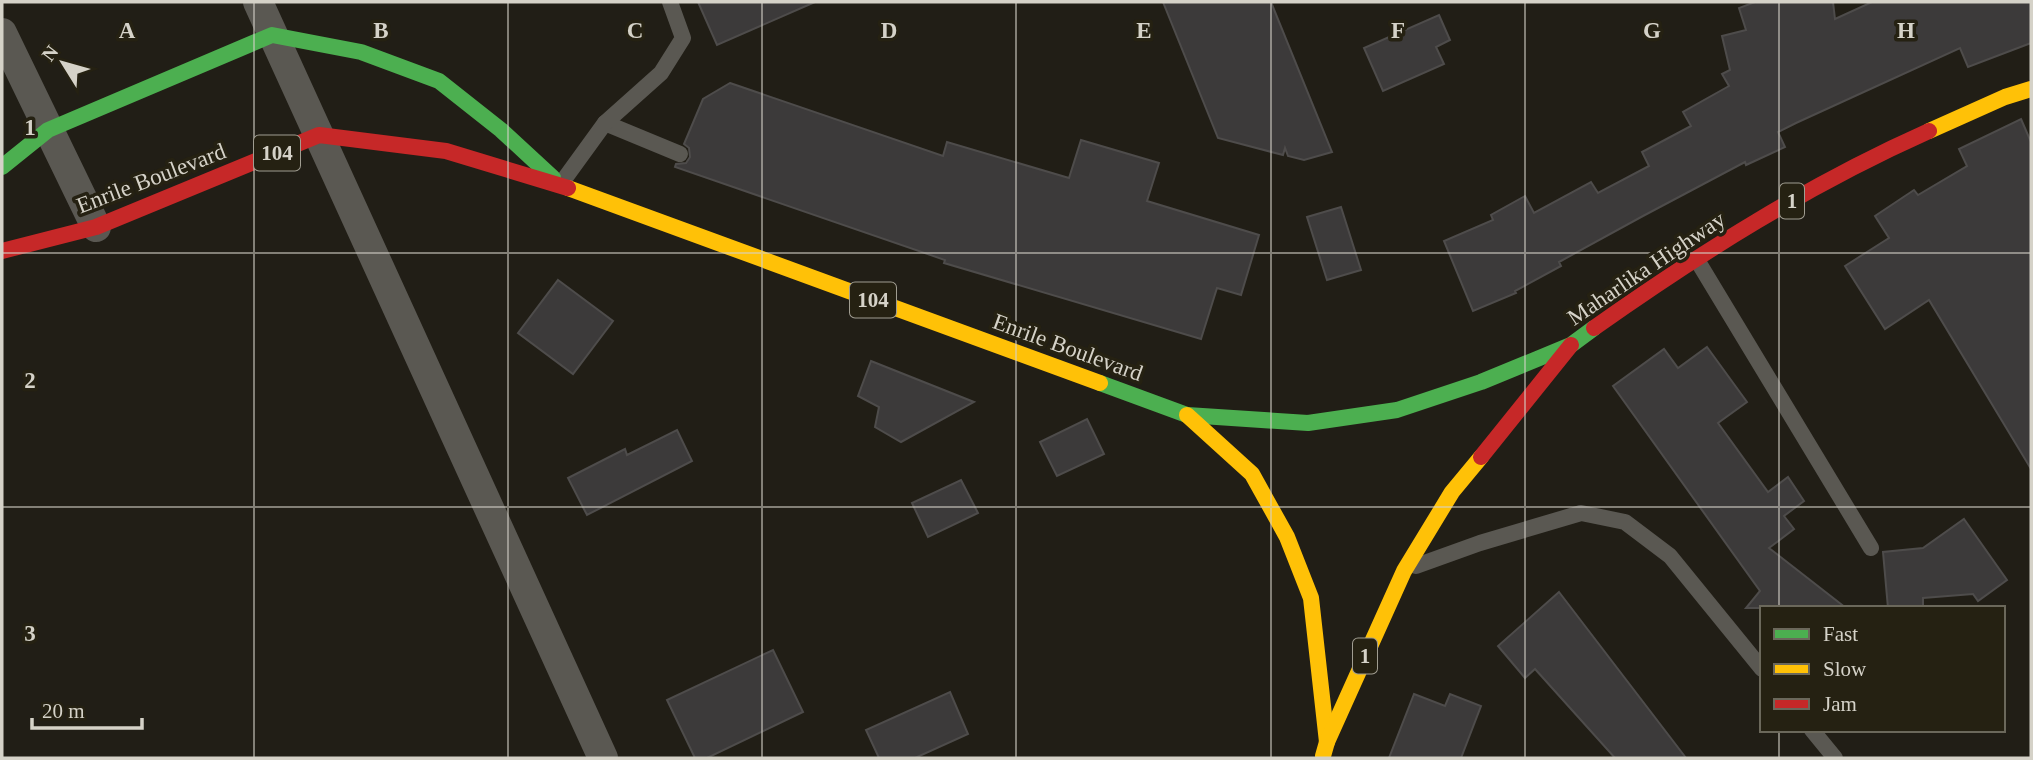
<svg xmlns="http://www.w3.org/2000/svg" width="2033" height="760" viewBox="0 0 2033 760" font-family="'Times New Roman',serif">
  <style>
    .building { fill: #3c3a3a; stroke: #4e4c4b; stroke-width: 2 }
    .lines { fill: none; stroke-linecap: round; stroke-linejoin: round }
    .lane { stroke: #5a5852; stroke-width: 16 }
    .street { stroke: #5a5852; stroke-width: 30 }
    .fast { stroke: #4caf50; stroke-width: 16 }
    .slow { stroke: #ffc107; stroke-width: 16 }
    .jam { stroke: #c62828; stroke-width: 16 }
    .grid { fill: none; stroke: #d5d2c8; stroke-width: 2; stroke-opacity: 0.55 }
    .labels { text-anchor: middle; stroke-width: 7; stroke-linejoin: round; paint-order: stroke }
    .shield { fill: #252112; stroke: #a09d91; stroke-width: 2 }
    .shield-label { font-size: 21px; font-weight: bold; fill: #d5d2c8 }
    .street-label { font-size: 23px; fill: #d5d2c8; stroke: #252112 }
    .grid-label { font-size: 23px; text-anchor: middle; font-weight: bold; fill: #d5d2c8; stroke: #252112; stroke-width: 7; stroke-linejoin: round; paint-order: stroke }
  </style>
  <rect width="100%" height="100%" fill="#211e16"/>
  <g class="building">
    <path d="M698 2H815L717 45Z"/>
    <path d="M1163 2H1271L1332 152 1304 160 1288 156 1285 148 1283 155 1218 138Z"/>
    <path d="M1755 2H1833L1835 19 1872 2H2031V43L1968 67 1960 48 1796 123 1778 132 1785 147 1746 165 1745 162 1643 216 1559 262 1561 266 1515 291 1516 293 1473 311 1444 241 1493 220 1491 215 1525 196 1534 213 1591 182 1598 193 1649 166 1642 152 1691 126 1683 112 1729 86 1722 74 1730 70 1722 36 1746 30 1739 8Z"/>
    <path d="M1439 15 1450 40 1436 47 1444 64 1383 91 1364 48Z"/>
    <path d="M730 83 943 156 947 142 1069 178 1081 140 1159 163 1147 201 1259 235 1241 295 1217 288 1201 339 944 263 945 260 675 167 676 164 686 163 690 157 689 148 684 144 703 99Z"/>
    <path d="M2021 119 2031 142V469L1929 300 1885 329 1845 266 1889 238 1875 216 1914 190 1918 195 1967 166 1959 149Z"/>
    <path d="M1341 207 1361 270 1327 280 1307 217Z"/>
    <path d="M558 280 613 321 573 374 518 333Z"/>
    <path d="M1707 347 1747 402 1718 423 1768 492 1788 477 1804 501 1784 516 1794 529 1769 548 1846 608H1746L1760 591 1613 386 1664 349 1678 368Z"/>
    <path d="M871 361 974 402 901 442 875 427 879 407 858 396Z"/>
    <path d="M1087 419 1104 454 1057 476 1040 442Z"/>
    <path d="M677 430 692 461 587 515 568 478 625 449 627 455Z"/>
    <path d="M961 480 978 513 928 537 912 503Z"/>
    <path d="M1964 519 2007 580 1978 601 1973 594 1923 598V608H1888L1883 552 1923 548Z"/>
    <path d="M1559 592 1686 758H1615L1535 669 1525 678 1498 646Z"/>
    <path d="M773 650 803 712 707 758H695L667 700Z"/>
    <path d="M950 692 968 734 915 758H879L866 730Z"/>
    <path d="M1414 694 1445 706 1450 694 1481 706 1461 758H1389Z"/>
  </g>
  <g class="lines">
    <g class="lane">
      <path d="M605 123 680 154"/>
      <path d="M560 185 605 123 661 73 683 38 670 2"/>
      <path d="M1697 260 1871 548"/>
      <path d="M1416 566 1480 543 1581 513 1625 522 1670 556 1762 669"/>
      <path d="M1812 730 1835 758"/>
    </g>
    <g class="street">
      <path d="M258 2 603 758"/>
      <path d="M2 33 96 227"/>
    </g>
    <g class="fast">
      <path d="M2 167 48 130 272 35 361 52 439 81 501 130 553 178"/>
      <path d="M1100 383 1187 415 1308 423 1397 410 1481 382 1571 345 1594 328"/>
    </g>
    <g class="slow">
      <path d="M1929 131 2005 97 2031 89"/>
      <path d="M568 188 1100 383"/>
      <path d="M1187 415 1252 474 1287 537 1311 598 1327 742"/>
      <path d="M1323 756 1327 742 1404 571 1452 492 1481 457"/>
    </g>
    <g class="jam">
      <path d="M2 251 96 227 319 135 446 151 568 188"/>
      <path d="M1594 328C1700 253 1810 184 1929 131"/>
      <path d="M1481 457 1571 345"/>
    </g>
  </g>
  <path class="grid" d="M254 2V758M508 2V758M762 2V758M1016 2V758M1271 2V758M1525 2V758M1779 2V608M2 253H2031M2 507H2031M1779 730V758"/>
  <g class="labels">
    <g class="shield">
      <rect x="254" y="135.5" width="46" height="35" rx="5"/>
      <rect x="1780" y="183.5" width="24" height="35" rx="5"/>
      <rect x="850" y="282.5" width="46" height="35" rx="5"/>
      <rect x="1353" y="638.5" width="24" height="35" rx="5"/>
    </g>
    <g class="shield-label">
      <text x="277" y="160">104</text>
      <text x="1792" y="208">1</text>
      <text x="873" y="307">104</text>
      <text x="1365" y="663">1</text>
    </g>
    <g class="street-label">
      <text transform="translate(151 178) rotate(-21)" y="8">Enrile Boulevard</text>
      <text transform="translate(1646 268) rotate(-34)" y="8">Maharlika Highway</text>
      <text transform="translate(1068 347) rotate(20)" y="8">Enrile Boulevard</text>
    </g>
  </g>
  <g class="grid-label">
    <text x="127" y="38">A</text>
    <text x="381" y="38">B</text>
    <text x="635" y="38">C</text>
    <text x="889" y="38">D</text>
    <text x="1144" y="38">E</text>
    <text x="1398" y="38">F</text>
    <text x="1652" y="38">G</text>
    <text x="1906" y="38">H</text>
    <text x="30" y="135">1</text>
    <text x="30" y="388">2</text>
    <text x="30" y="641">3</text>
  </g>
  <rect width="2033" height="760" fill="none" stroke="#d5d2c8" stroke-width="7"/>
  <rect x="1760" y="606" width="245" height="126" fill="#252112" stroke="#6b685b" stroke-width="2"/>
  <rect x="1774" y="629" width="35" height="10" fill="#4caf50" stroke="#6b685b" stroke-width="2"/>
  <text x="1823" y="641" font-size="21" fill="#d5d2c8">Fast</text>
  <rect x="1774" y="664" width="35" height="10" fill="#ffc107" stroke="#6b685b" stroke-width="2"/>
  <text x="1823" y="676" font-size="21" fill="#d5d2c8">Slow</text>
  <rect x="1774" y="699" width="35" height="10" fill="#c62828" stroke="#6b685b" stroke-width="2"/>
  <text x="1823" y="711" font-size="21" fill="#d5d2c8">Jam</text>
  <g transform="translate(63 63) rotate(307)" stroke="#252112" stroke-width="5" paint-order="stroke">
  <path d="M0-5L12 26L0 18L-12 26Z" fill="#d5d2c8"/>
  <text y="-10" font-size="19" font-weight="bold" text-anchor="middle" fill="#d5d2c8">N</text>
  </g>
  <path d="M32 718v10h110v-10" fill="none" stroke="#d5d2c8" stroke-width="3.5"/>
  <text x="42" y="718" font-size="21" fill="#d5d2c8" stroke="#252112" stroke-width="5" paint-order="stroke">20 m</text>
</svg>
